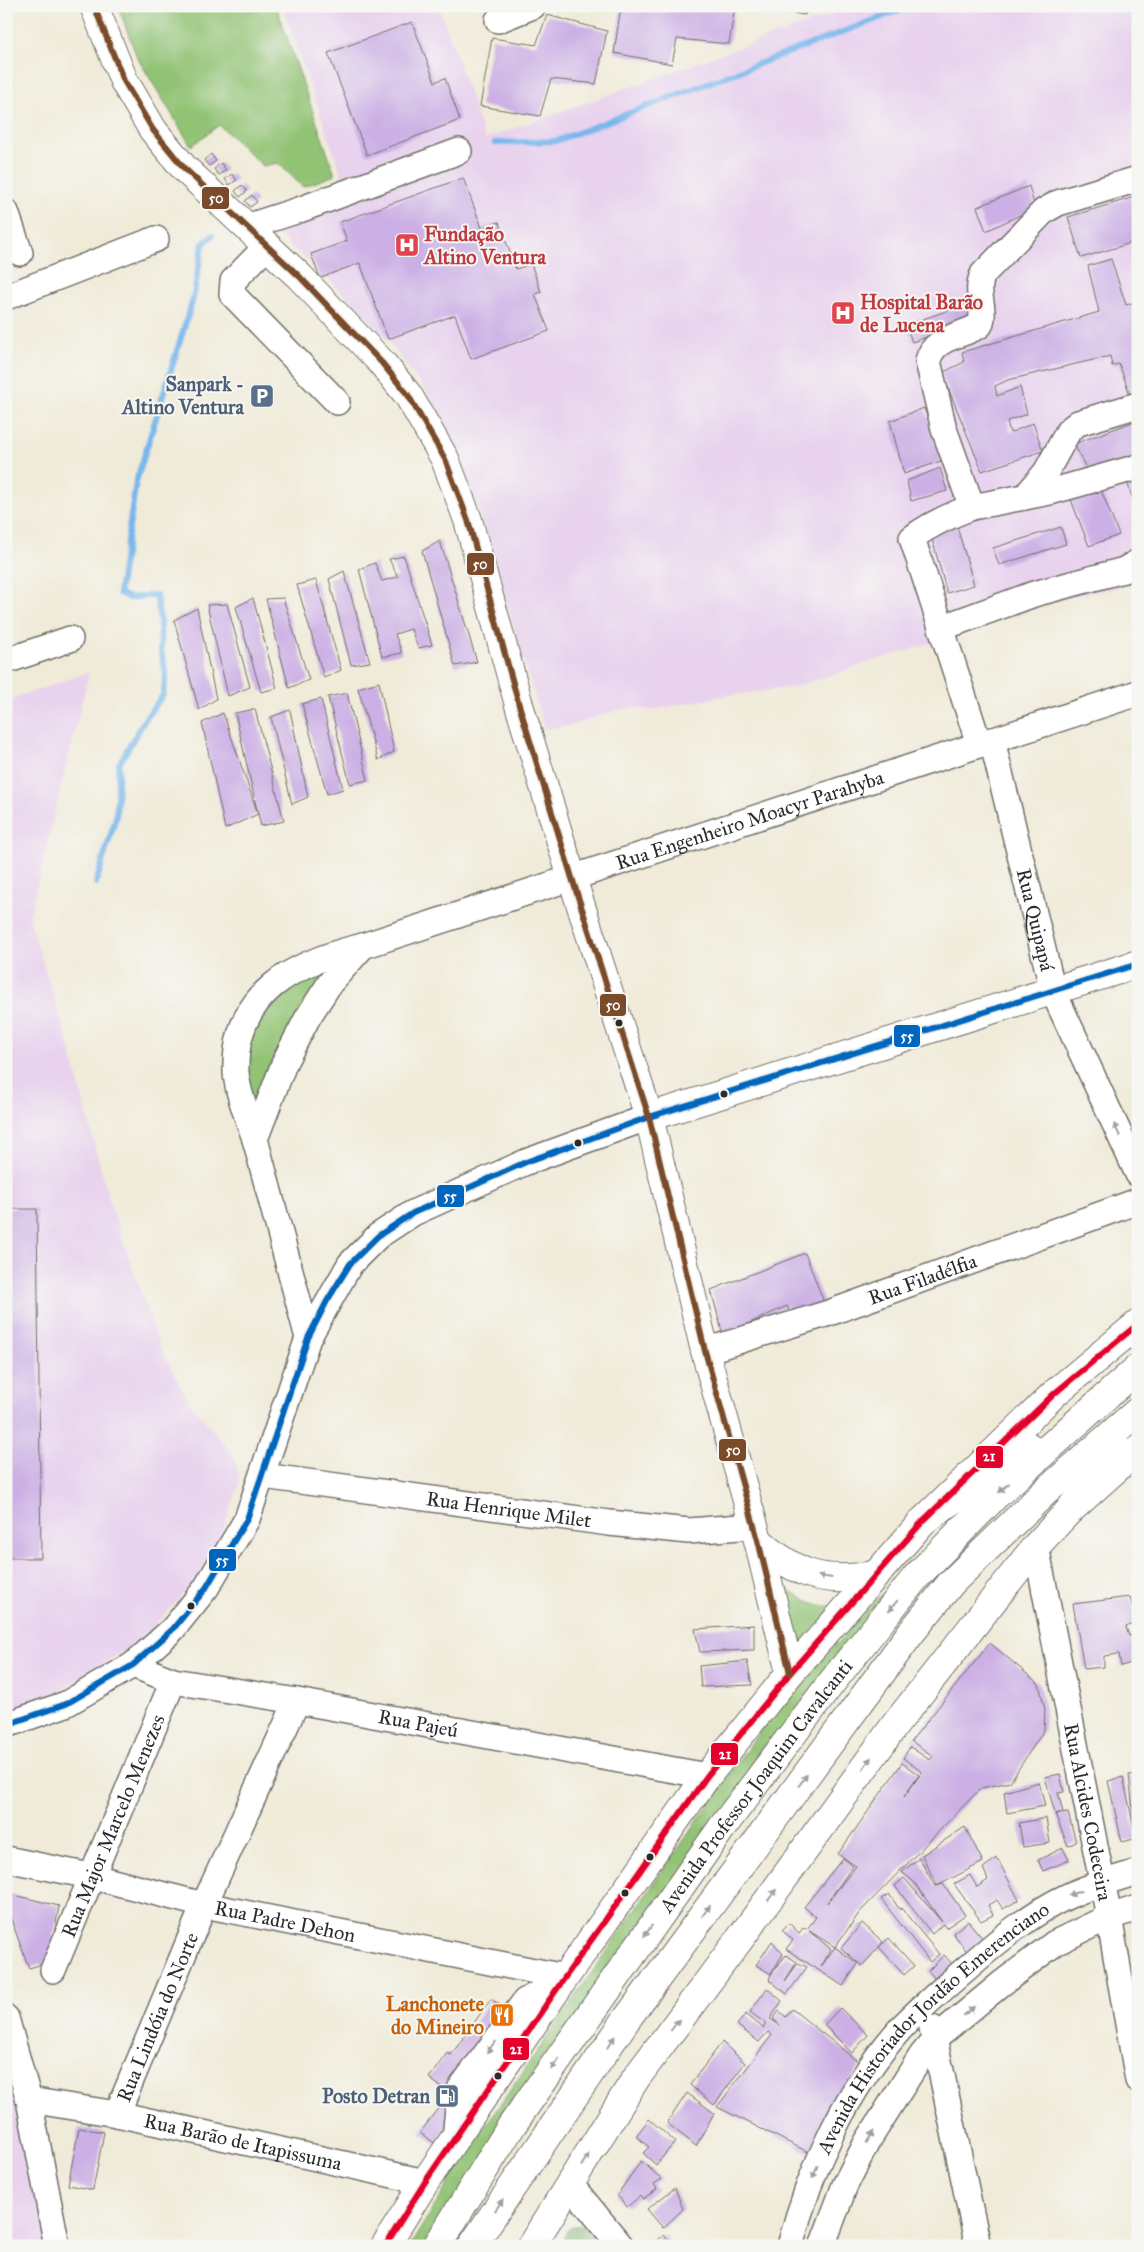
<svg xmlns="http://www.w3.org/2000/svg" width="1144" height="2252" viewBox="0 0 1144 2252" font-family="'IM FELL Great Primer',serif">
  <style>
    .built { fill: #e8d2ee }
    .green { fill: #92c374; stroke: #5e7750 }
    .forest { fill: #75a966; stroke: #506a48 }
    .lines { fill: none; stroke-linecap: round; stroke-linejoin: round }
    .stream { stroke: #78b7ec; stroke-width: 6 }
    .building { fill: #ccb0e5; fill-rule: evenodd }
    .minor-casing { stroke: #706e68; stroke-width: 28 }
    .major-casing { stroke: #706e68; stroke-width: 30 }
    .highway-casing { stroke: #706e68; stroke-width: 30 }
    .minor { stroke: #fff; stroke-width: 25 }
    .major { stroke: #fff; stroke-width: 28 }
    .highway { stroke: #fff; stroke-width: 28 }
    .bus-1-casing { stroke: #f6f6f2; stroke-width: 10 }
    .bus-2-casing { stroke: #f6f6f2; stroke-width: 10 }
    .bus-3-casing { stroke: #f6f6f2; stroke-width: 10 }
    .bus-1 { stroke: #0065bd; stroke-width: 6 }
    .bus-2 { stroke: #e4002b; stroke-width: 6 }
    .bus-3 { stroke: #7a4b2a; stroke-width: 6 }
    .oneway { fill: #a0a0a0 }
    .bus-dot { fill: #2b2b2b; stroke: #f6f6f2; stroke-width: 2 }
    .labels { text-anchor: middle; stroke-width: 4; stroke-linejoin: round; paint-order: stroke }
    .health-label { font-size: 20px; font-weight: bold; fill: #be3a42; stroke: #f6f6f2; text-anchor: start }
    .service-label { font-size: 20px; font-weight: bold; fill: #4e5e75; stroke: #f6f6f2; text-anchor: end }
    .street-label { font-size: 20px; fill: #2b2b2b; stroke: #f6f6f2 }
    .food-label { font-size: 20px; font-weight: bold; fill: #c56008; stroke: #f6f6f2; text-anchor: end }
    .line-badge { stroke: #f6f6f2; stroke-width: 2 }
    .badge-label { font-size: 14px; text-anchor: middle; font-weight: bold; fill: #fff }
  </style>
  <rect width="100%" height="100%" fill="#f6f6f2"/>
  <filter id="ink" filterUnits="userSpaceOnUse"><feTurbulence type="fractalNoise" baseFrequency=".02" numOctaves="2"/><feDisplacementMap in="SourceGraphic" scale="10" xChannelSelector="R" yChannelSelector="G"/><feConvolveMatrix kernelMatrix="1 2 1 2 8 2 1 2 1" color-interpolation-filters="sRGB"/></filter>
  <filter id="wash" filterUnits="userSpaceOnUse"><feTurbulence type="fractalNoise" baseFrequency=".0096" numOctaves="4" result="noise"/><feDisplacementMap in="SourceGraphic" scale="20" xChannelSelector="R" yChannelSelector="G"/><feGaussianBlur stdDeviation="1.12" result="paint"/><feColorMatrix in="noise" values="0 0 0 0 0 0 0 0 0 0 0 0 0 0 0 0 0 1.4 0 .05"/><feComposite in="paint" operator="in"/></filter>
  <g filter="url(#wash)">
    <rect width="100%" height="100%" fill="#f0ebd9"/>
    <g class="built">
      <path d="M282 6H439L485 139 855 6H1138V584L1074 596 795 687 723 696 653 710 633 708 614 711 575 724 545 730 483 526 454 441 426 391 388 340 327 277 253 213 344 181Z"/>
      <path d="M89 672 29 918 70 1049 109 1201 160 1347 190 1403 234 1456 240 1482 222 1533 198 1578 153 1627 127 1649 58 1693 38 1703 6 1715V701Z"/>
      <path d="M6 2038 50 2246H6Z"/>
    </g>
    <g class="green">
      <path d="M118 6H276L335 175 303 187 278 163 263 166 219 125 191 146 137 57Z"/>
      <path d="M339 965 253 1119 240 1095 252 1018 273 997 310 973Z"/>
      <path d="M910 1564 428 2246H410L472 2145 771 1715Z"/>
      <path d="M769 1574C790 1592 806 1605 835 1607L794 1648Z"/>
    </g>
    <path class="forest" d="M598 2224 616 2246H562C567 2222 577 2225 598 2224Z"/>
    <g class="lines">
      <g class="stream">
        <path d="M495 143 556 141 911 6"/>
        <path d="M96 883 116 817 119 764 145 719 163 695 166 675 161 652 160 621 156 595 129 598 119 593 136 482 193 299 203 244 212 236"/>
      </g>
    </g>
    <g id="blocks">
      <g class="building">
        <path d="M621 6H735L729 44 677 39 672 64 614 53Z"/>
        <path d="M747 6H806L805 15Z"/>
        <path d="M547 15 607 31 596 84 551 79 540 116 480 106 492 38 536 45Z"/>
        <path d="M412 22 435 82 445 78 460 120 367 155 328 53Z"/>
        <path d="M211 154 216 161 209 166 204 160Z"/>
        <path d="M221 163 226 170 219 175 214 169Z"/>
        <path d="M232 174 237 180 229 185 225 179Z"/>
        <path d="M463 178 482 228 499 222 516 269 531 264 541 292 535 294 549 331 471 359 455 315 388 339 360 263 320 278 311 254 347 241 340 222Z"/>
        <path d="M242 185 247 191 240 197 235 191Z"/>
        <path d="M1029 186 1035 208 986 231 977 207Z"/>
        <path d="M252 195 257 202 250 207 245 201Z"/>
        <path d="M1138 196V241L1081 258 1068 217Z"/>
        <path d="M1111 259 1126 305 1138 301V400L1133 403 1119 364 1112 366 1110 356 1008 380 995 386 997 396 1020 387 1027 414 1007 421 1010 433 1033 423 1043 451 982 471 942 373 964 362 962 352 1099 312 1088 266Z"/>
        <path d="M972 302 979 319 912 342 906 325Z"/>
        <path d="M924 408 935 437 941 461 904 474 890 421Z"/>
        <path d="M1138 420V461L1089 474 1074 444Z"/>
        <path d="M940 468 947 491 911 501 907 481Z"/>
        <path d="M1138 476V507L1136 508 1126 479Z"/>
        <path d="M1099 485 1119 535 1089 546 1068 492Z"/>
        <path d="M956 523 974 585 947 593 930 531Z"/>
        <path d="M1061 527 1066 544 999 565 993 548Z"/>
        <path d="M440 541 477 662 455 666 422 551Z"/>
        <path d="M404 556 432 645 418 648 411 629 395 634 402 653 382 657 359 569 375 563 382 581 398 577 389 559Z"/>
        <path d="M344 571 370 662 351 665 329 579Z"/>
        <path d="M316 580 341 670 324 678 297 585Z"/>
        <path d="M253 598 277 688 261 692 236 607Z"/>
        <path d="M283 598 309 680 289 688 266 599Z"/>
        <path d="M227 604 250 687 228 696 207 605Z"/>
        <path d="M197 608 216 699 199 710 174 620Z"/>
        <path d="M379 682 394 752 378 760 358 688Z"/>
        <path d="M347 693 368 780 350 784 328 697Z"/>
        <path d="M321 699 343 789 327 794 302 704Z"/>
        <path d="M255 709 284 821 261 826 258 814 225 829 202 723 223 713 258 814 235 713Z"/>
        <path d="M290 710 308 797 292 804 271 717Z"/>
        <path d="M6 1209H37L41 1558H6Z"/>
        <path d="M805 1253 825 1305 791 1315 787 1306 723 1335 711 1290Z"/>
        <path d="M1138 1506V1526H1137L1133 1507Z"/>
        <path d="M1130 1597 1137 1622 1126 1627 1129 1636 1138 1634V1661L1121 1666 1119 1654 1104 1656V1667L1084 1669 1073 1604Z"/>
        <path d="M754 1625V1650L700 1652 695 1629Z"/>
        <path d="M990 1643 1039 1684 1045 1710 1044 1730 1010 1782 981 1788 860 1912 835 1947 858 1964 843 1986 786 1949 793 1940 782 1930 789 1923 799 1933 803 1928 807 1929 816 1917 804 1907 843 1858 853 1866 827 1903 856 1866 838 1854 902 1763 919 1775 904 1797 922 1772 903 1758 910 1747 930 1760 933 1756 911 1741ZM809 1931 835 1947 821 1967 831 1949Z"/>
        <path d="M747 1661 752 1685 701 1687 699 1666Z"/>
        <path d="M1060 1774 1064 1792 1058 1793 1063 1812 1055 1814 1045 1777Z"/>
        <path d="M1138 1774V1838L1122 1842 1108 1781 1123 1777 1136 1836 1129 1775Z"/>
        <path d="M1039 1782 1045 1806 1007 1813 1004 1792Z"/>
        <path d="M1068 1813 1076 1842 1068 1846 1055 1814Z"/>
        <path d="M1046 1818 1050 1843 1023 1847 1019 1823Z"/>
        <path d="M965 1827 983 1862 937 1886 922 1855Z"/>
        <path d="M1063 1848 1069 1860 1043 1871 1038 1860Z"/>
        <path d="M919 1858 935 1886 943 1884 965 1915 946 1928 943 1924 932 1934 895 1886 904 1878 942 1922 914 1882 902 1872Z"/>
        <path d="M997 1858 1019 1900 1003 1909 997 1900 988 1905 993 1915 981 1921 954 1884 970 1875 977 1887 988 1880 983 1868Z"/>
        <path d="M6 1893 59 1906 49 1962 29 1968 6 1906Z"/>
        <path d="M889 1894 900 1910 901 1908 939 1954 930 1962 881 1899Z"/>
        <path d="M968 1921 984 1940 968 1953 953 1933Z"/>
        <path d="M862 1923 883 1942 879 1947 889 1938 914 1966 904 1975 879 1947 862 1966 841 1948Z"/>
        <path d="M772 1941 783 1954 771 1974 756 1965Z"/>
        <path d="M786 1955 797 1962 785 1981 798 1963 807 1967 787 1994 769 1980 771 1974Z"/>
        <path d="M944 1955 953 1965 937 1981 928 1971Z"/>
        <path d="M767 1988 782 2001 770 2019 780 2025 773 2019 779 2011 786 2017 792 2009 861 2064 808 2152 717 2107 772 2035 768 2032 759 2042 737 2025 746 2014 763 2028 766 2024 750 2012Z"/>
        <path d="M491 1999 507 2010 442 2148 420 2133 449 2093 429 2078 447 2053 451 2055Z"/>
        <path d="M840 2008 868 2035 852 2053 824 2025Z"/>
        <path d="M722 2042 745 2063 714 2105 690 2085Z"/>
        <path d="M687 2093 714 2113 696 2146 667 2123Z"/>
        <path d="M649 2119 675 2142 656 2165 643 2153 649 2147 636 2136Z"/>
        <path d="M79 2128 104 2132 93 2190 68 2185Z"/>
        <path d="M641 2161 662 2179 654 2184 657 2189 643 2200 640 2196 627 2207 617 2195Z"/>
        <path d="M675 2188 683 2209 663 2228 647 2209Z"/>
        <path d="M664 2235 672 2246H660L656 2241Z"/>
      </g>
    </g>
  </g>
  <g filter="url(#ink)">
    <use href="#blocks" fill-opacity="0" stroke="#706e68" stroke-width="1"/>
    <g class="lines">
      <defs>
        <g id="minor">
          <path d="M498 20 533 6"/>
          <path d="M1138 179 1058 203 1044 211 983 274C974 293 987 309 980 325 962 337 933 336 928 361L944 429 972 507 1050 492 1138 467"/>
          <path d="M6 212 20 253"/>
          <path d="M246 227 299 210 459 151"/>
          <path d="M267 246 233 281 232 294 337 402"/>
          <path d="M6 297 156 239"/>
          <path d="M1025 497 1046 472 1069 430 1078 423 1138 405"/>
          <path d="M972 507C951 515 930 524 912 538L979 744"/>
          <path d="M941 628 1034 594 1124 570 1138 562"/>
          <path d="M6 661 70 639"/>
          <path id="s1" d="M992 740 1053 991 1138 1174"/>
          <path d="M255 1139C248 1118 238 1095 236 1073 233 992 296 962 363 946"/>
          <path id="s2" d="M308 1338 255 1139 285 1061 308 1017 330 983 363 946 1138 693"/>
          <path id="s3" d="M705 1351 829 1313 1138 1201"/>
          <path id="s4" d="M263 1476 609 1523 689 1531 753 1526"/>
          <path id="s5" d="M1036 1546 1109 1917 1138 2080"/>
          <path id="s6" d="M133 1665 173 1681 297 1701 707 1776"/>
          <path d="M6 1725 66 1704 133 1665 173 1629 206 1588 247 1519 308 1338 350 1264 378 1236 413 1213 526 1162 649 1117"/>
          <path id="s7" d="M6 1859 90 1876 204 1905 565 1977"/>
          <path id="s8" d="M53 1970 173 1681"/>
          <path d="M6 2018 29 2100 57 2246"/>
          <path d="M932 2028 978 2246"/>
          <path id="s9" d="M29 2100 117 2114 425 2182"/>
          <path id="s10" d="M117 2114 204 1905 297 1701"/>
          <path d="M455 2138 460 2089 525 2001 563 1980"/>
          <path d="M570 2184 621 2246"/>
          <path id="s11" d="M790 2246C810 2168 847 2089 901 2028 922 2006 945 1987 968 1967 998 1941 1030 1914 1066 1897 1089 1886 1114 1879 1138 1872"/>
          <path d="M822 2246 845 2185 867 2142 922 2055 936 2038 1001 1984 1055 1943 1109 1917 1138 1908"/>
        </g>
        <g id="major">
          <path d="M94 6 124 81 153 130 184 168 299 276 382 363 408 395 445 459 468 520 519 705 572 878 649 1117 705 1351 758 1540 790 1673"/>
          <path d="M649 1117 1138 964"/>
          <path d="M758 1540C795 1575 824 1584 873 1575"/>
          <path d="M385 2246 425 2182 563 1980 707 1776 790 1673 923 1521 1055 1393 1138 1324"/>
          <path d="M531 2246 636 2078 745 1932 895 1725 1036 1546 1069 1511 1138 1449"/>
        </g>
        <g id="highway">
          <path d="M1069 1511 1115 1445"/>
          <path d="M923 1521 1028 1446"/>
          <path id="s12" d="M437 2246 512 2125 721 1829 832 1682 916 1577 996 1495 1138 1368"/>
          <path d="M472 2246 626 2020 910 1634 951 1583 1045 1492 1138 1411"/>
        </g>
      </defs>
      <use href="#minor" class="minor-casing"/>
      <use href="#major" class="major-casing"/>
      <use href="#highway" class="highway-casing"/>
      <use href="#minor" class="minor"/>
      <use href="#major" class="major"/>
      <use href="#highway" class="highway"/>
      <defs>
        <path id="bus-1" d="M6 1725 66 1704 133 1665 173 1629 206 1588 247 1519 308 1338 327 1301 350 1264 378 1236 413 1213 526 1162 649 1117 1138 964"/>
        <path id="bus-2" d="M385 2246 425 2182 563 1980 707 1776 790 1673 923 1521 1055 1393 1138 1324"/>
        <path id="bus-3" d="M94 6 124 81 153 130 184 168 299 276 382 363 408 395 445 459 468 520 519 705 572 878 649 1117 705 1351 758 1540 790 1673"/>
      </defs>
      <use href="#bus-1" class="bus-1-casing"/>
      <use href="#bus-2" class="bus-2-casing"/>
      <use href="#bus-3" class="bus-3-casing"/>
      <use href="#bus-1" class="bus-1"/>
      <use href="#bus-2" class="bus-2"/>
      <use href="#bus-3" class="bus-3"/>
    </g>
    <defs><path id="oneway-solid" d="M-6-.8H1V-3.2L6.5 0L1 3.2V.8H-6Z" transform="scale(1.25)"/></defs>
    <g class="oneway">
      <use href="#oneway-solid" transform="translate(1117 1130) rotate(-115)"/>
      <use href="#oneway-solid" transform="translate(1004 1488) rotate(138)"/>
      <use href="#oneway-solid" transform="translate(825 1577) rotate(-172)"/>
      <use href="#oneway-solid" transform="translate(893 1606) rotate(129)"/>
      <use href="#oneway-solid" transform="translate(867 1763) rotate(-54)"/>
      <use href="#oneway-solid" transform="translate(803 1780) rotate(-54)"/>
      <use href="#oneway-solid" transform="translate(1075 1893) rotate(159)"/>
      <use href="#oneway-solid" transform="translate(772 1895) rotate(-54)"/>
      <use href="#oneway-solid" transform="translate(706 1911) rotate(-54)"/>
      <use href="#oneway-solid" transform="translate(648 1931) rotate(125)"/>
      <use href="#oneway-solid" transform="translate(969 2011) rotate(-40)"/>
      <use href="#oneway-solid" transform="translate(675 2025) rotate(-53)"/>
      <use href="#oneway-solid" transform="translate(611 2042) rotate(-56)"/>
      <use href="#oneway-solid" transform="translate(491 2047) rotate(126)"/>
      <use href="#oneway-solid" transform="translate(555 2064) rotate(125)"/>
      <use href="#oneway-solid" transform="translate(870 2137) rotate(-59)"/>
      <use href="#oneway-solid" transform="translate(585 2160) rotate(-58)"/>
      <use href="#oneway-solid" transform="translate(815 2172) rotate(111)"/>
      <use href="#oneway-solid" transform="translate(499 2205) rotate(-56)"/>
    </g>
  </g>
  <defs>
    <symbol id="hospital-square" viewBox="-11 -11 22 22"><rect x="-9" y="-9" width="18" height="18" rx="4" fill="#e0444e" stroke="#f6f6f2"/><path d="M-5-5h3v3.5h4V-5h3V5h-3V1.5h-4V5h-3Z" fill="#fff"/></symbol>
    <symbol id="parking-square" viewBox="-11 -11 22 22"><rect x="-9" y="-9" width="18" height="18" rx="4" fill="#5c6f8a" stroke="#f6f6f2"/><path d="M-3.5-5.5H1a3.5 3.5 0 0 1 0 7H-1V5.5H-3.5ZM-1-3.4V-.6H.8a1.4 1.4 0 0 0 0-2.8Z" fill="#fff"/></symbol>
    <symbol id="restaurant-square" viewBox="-11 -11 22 22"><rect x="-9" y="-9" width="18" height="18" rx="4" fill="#e8710a" stroke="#f6f6f2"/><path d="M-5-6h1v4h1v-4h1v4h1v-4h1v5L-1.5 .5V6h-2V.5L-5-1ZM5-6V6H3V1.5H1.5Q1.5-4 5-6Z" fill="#fff"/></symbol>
    <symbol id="fuel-square" viewBox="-11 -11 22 22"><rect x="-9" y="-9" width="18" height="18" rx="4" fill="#5c6f8a" stroke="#f6f6f2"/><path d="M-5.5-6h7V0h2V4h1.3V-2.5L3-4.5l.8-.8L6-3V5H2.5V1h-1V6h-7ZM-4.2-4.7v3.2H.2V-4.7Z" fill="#fff"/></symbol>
  </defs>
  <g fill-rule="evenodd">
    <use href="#hospital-square" x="393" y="231" width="28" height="28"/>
    <use href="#hospital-square" x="829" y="299" width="28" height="28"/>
    <use href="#parking-square" x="248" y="382" width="28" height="28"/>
    <use href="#restaurant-square" x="488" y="2001" width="28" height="28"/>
    <use href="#fuel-square" x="433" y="2082" width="28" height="28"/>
  </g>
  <g class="bus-dot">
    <circle cx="619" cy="1023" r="4.5"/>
    <circle cx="724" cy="1094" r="4.5"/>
    <circle cx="578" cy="1143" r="4.5"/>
    <circle cx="191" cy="1606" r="4.5"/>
    <circle cx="650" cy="1857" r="4.5"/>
    <circle cx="625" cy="1893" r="4.5"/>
    <circle cx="498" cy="2076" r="4.5"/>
  </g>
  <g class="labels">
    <g class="health-label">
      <text x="424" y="241">Fundação<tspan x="424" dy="23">Altino Ventura</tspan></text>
      <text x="860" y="309">Hospital Barão<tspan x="860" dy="23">de Lucena</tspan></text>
    </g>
    <g class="service-label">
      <text x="244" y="391">Sanpark -<tspan x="244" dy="23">Altino Ventura</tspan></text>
      <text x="430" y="2103">Posto Detran</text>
    </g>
    <g class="street-label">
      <text dy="7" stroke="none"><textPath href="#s2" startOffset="836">Rua Engenheiro Moacyr Parahyba</textPath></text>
      <text dy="7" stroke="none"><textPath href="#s1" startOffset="185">Rua Quipapá</textPath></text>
      <text dy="7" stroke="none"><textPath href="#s3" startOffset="229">Rua Filadélfia</textPath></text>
      <text dy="7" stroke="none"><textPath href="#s4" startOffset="248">Rua Henrique Milet</textPath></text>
      <text dy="7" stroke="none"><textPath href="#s6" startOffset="292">Rua Pajeú</textPath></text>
      <text dy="7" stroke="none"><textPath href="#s12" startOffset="560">Avenida Professor Joaquim Cavalcanti</textPath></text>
      <text dy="7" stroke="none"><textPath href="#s5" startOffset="271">Rua Alcides Codeceira</textPath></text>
      <text dy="7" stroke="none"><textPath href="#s8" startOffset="156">Rua Major Marcelo Menezes</textPath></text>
      <text dy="7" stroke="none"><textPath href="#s7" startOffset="286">Rua Padre Dehon</textPath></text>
      <text dy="7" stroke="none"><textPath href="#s10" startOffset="105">Rua Lindóia do Norte</textPath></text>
      <text dy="7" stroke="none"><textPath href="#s11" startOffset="268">Avenida Historiador Jordão Emerenciano</textPath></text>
      <text dy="7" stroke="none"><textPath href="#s9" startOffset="218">Rua Barão de Itapissuma</textPath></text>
    </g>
    <g class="food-label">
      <text x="484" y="2011">Lanchonete<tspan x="484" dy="23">do Mineiro</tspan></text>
    </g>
  </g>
  <g class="line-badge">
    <rect x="201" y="186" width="29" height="24" rx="5" fill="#7a4b2a"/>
    <rect x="466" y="552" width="29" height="24" rx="5" fill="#7a4b2a"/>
    <rect x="599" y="993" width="28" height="24" rx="5" fill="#7a4b2a"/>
    <rect x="893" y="1024" width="28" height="24" rx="5" fill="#0065bd"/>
    <rect x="436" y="1184" width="29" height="24" rx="5" fill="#0065bd"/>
    <rect x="718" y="1438" width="29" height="24" rx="5" fill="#7a4b2a"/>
    <rect x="975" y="1445" width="29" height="24" rx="5" fill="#e4002b"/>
    <rect x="208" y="1548" width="29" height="24" rx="5" fill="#0065bd"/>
    <rect x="710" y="1742" width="29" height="24" rx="5" fill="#e4002b"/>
    <rect x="502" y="2037" width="28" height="24" rx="5" fill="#e4002b"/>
  </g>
  <g class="badge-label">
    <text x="216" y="203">50</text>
    <text x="480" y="569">50</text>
    <text x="613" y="1010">50</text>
    <text x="907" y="1041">55</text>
    <text x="450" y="1201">55</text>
    <text x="733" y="1455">50</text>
    <text x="989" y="1461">21</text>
    <text x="222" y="1565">55</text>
    <text x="725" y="1759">21</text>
    <text x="516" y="2054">21</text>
  </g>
  <rect width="1144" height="2252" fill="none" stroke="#f6f6f2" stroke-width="25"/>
</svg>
